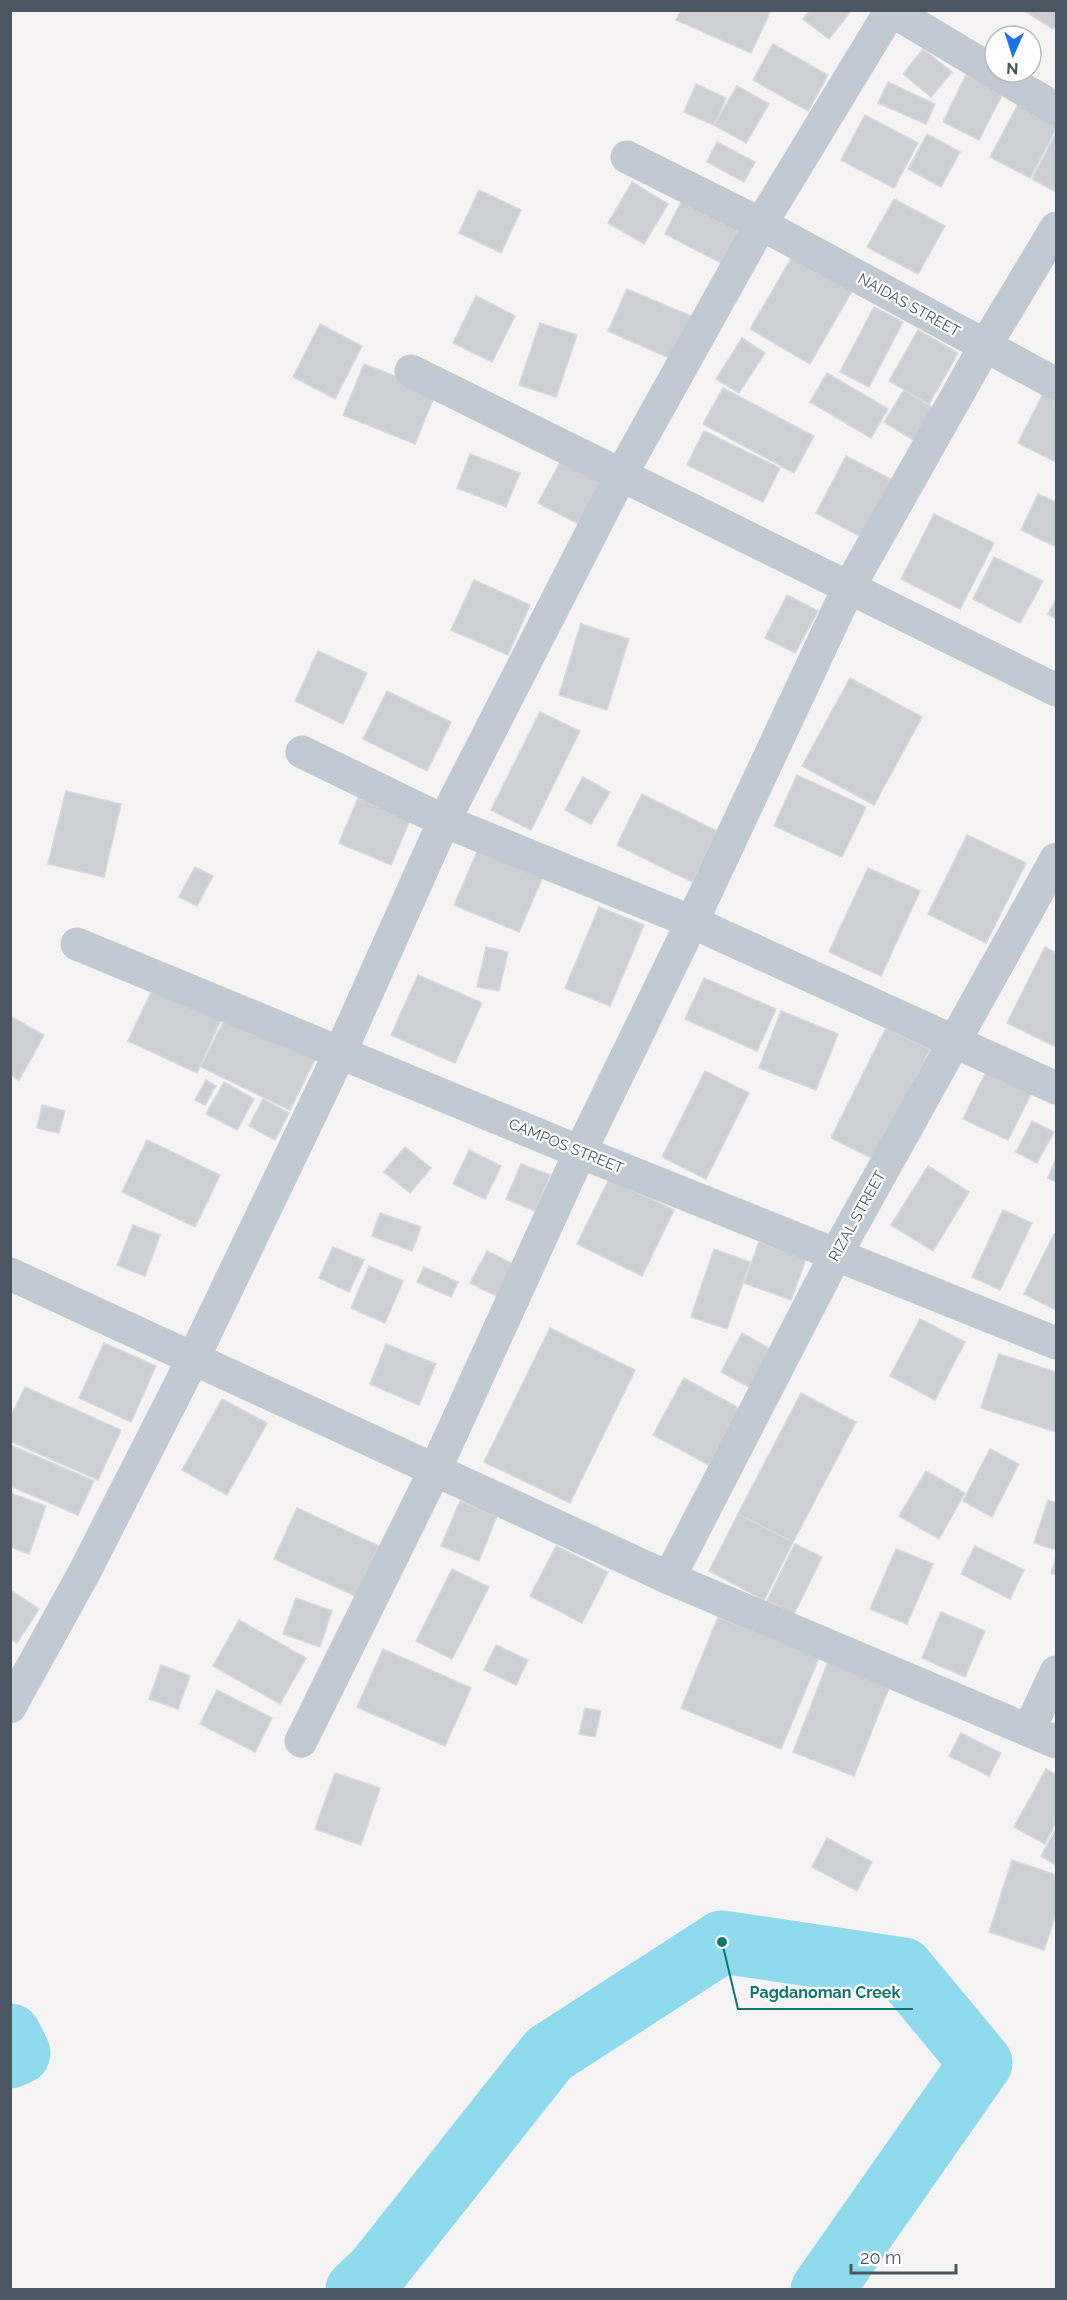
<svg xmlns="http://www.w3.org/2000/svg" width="1067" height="2300" viewBox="0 0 1067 2300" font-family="Raleway,sans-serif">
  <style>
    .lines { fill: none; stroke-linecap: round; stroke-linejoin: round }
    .river { stroke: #90daee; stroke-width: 63 }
    .building { fill: #cdcfd5; stroke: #d7d9de; stroke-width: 1.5 }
    .minor { stroke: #c1cad2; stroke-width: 33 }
    .tertiary { stroke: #c1cad2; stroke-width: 33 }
    .labels { text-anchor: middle; stroke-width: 4.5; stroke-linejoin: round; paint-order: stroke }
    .street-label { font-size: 15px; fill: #4a5661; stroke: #fff }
    .leader { fill: none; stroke: #0f766e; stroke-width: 2 }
    .callout-dot { fill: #0f766e; stroke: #fff; stroke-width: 2 }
    .callout-label { font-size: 16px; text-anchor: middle; font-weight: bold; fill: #0f766e; stroke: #fff; stroke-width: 4.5; stroke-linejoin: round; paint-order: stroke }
  </style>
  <rect width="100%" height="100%" fill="#f5f3f3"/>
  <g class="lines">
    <g class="river">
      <path d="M10 2035 19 2053 10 2057"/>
      <path d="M357 2290 377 2271 549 2054 722 1942 903 1969 981 2063 822 2290"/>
    </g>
  </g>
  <g class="building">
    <path d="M681 10H771L751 53 676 20Z"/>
    <path d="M810 10H852L829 39 803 19Z"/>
    <path d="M1023 10H1056V24L1053 29Z"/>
    <path d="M773 44 828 75 808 111 753 80Z"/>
    <path d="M923 49 952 72 931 97 903 74Z"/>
    <path d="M966 75 1003 93 979 140 943 122Z"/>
    <path d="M888 82 935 104 926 124 878 103Z"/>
    <path d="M696 84 726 98 714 125 684 112Z"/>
    <path d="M737 86 769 104 746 143 714 125Z"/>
    <path d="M1023 95 1056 112V129L1030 178 990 157Z"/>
    <path d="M865 115 918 143 894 188 841 160Z"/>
    <path d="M1056 133V192L1032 179Z"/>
    <path d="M927 134 960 152 941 187 908 169Z"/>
    <path d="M717 142 755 162 744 182 707 162Z"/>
    <path d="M632 182 668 204 644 244 608 223Z"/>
    <path d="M479 190 521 210 501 253 459 233Z"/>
    <path d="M686 192 750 225 729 267 665 234Z"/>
    <path d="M894 199 945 226 918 274 867 247Z"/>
    <path d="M792 257 852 291 810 364 750 329Z"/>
    <path d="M627 289 693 317 674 360 608 331Z"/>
    <path d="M476 296 515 316 492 362 453 343Z"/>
    <path d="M874 307 903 322 869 387 840 372Z"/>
    <path d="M540 323 577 335 556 397 519 385Z"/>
    <path d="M320 324 362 346 335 399 293 377Z"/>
    <path d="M918 330 958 353 929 404 889 381Z"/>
    <path d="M742 338 765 353 739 393 716 379Z"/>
    <path d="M364 364 436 392 415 444 343 415Z"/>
    <path d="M827 373 888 409 871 438 810 402Z"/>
    <path d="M723 388 814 436 794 473 703 424Z"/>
    <path d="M904 390 938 411 918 443 884 422Z"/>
    <path d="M1044 392 1056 398V462L1018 443Z"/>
    <path d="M704 431 780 468 763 502 687 465Z"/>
    <path d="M470 454 520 473 506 507 457 488Z"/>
    <path d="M846 456 891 479 861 537 816 513Z"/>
    <path d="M561 461 607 486 584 527 538 503Z"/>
    <path d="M1038 494 1056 502V547L1021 530Z"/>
    <path d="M934 514 994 543 960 609 901 579Z"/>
    <path d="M994 557 1043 581 1020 623 973 599Z"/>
    <path d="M474 580 530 605 508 655 451 630Z"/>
    <path d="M787 595 818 611 795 653 765 638Z"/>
    <path d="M1056 599V619L1048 614Z"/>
    <path d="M581 624 629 639 607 710 559 695Z"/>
    <path d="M318 651 367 673 343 724 295 701Z"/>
    <path d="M850 678 922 717 874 805 802 766Z"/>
    <path d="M387 691 451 722 427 771 363 739Z"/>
    <path d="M540 712 580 731 531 830 491 810Z"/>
    <path d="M797 775 866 807 842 857 774 826Z"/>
    <path d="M583 777 610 792 591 824 565 810Z"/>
    <path d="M66 791 121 804 104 877 48 864Z"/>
    <path d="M642 794 717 831 692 882 617 845Z"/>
    <path d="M358 798 410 820 391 865 339 843Z"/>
    <path d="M967 835 1026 863 986 943 928 914Z"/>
    <path d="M480 845 545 872 519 932 454 905Z"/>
    <path d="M195 867 213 876 197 906 179 897Z"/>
    <path d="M868 868 920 891 881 976 829 952Z"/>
    <path d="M599 907 644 925 610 1006 565 988Z"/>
    <path d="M486 947 508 952 499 991 477 987Z"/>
    <path d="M1045 947 1056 953V1047L1007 1023Z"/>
    <path d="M418 975 482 1003 455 1063 391 1035Z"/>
    <path d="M704 978 776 1009 757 1051 685 1019Z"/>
    <path d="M156 982 224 1013 197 1073 128 1041Z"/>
    <path d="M781 1011 838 1034 816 1090 759 1068Z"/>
    <path d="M228 1012 317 1055 290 1110 201 1067Z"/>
    <path d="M10 1016 44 1035 19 1080 10 1075Z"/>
    <path d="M886 1028 930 1049 875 1160 831 1138Z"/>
    <path d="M987 1070 1032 1092 1008 1140 963 1119Z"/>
    <path d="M705 1071 749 1093 706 1179 662 1157Z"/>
    <path d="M206 1080 216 1086 205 1105 195 1100Z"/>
    <path d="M224 1082 254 1099 237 1130 206 1114Z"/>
    <path d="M263 1099 289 1113 275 1140 249 1126Z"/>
    <path d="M42 1105 65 1111 59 1133 37 1128Z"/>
    <path d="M1032 1121 1054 1132 1037 1163 1016 1152Z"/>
    <path d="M147 1140 220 1175 195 1227 122 1192Z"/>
    <path d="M405 1147 431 1168 410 1193 384 1172Z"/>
    <path d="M469 1150 501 1166 485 1199 453 1184Z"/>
    <path d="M1056 1158V1182L1048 1178Z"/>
    <path d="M521 1164 550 1175 535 1211 506 1199Z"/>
    <path d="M928 1166 969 1192 933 1251 891 1225Z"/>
    <path d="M609 1179 674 1210 642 1276 577 1244Z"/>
    <path d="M1003 1210 1032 1223 1000 1290 972 1277Z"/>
    <path d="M380 1213 421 1227 412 1251 372 1236Z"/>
    <path d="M133 1225 160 1235 145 1276 117 1265Z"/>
    <path d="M1054 1234 1056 1235V1310L1024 1294Z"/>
    <path d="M759 1242 806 1259 791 1300 744 1283Z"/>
    <path d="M333 1247 364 1260 349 1292 319 1278Z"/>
    <path d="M714 1249 750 1262 727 1329 691 1317Z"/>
    <path d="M487 1251 515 1265 498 1297 470 1283Z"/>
    <path d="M369 1266 403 1281 385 1323 351 1308Z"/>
    <path d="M424 1267 458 1282 451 1297 417 1282Z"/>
    <path d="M920 1319 965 1342 935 1400 890 1376Z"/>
    <path d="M550 1328 635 1370 570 1503 484 1462Z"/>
    <path d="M742 1333 772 1350 751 1388 721 1372Z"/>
    <path d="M104 1343 156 1366 131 1422 79 1398Z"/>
    <path d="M386 1344 436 1364 419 1405 370 1384Z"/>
    <path d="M999 1354 1056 1372V1432L981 1408Z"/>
    <path d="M684 1378 739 1408 709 1465 653 1435Z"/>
    <path d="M25 1387 121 1430 98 1480 10 1441V1418Z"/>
    <path d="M801 1393 856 1422 793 1542 738 1514Z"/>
    <path d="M222 1399 267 1423 227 1495 182 1470Z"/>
    <path d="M10 1445 94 1481 78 1515 10 1486Z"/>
    <path d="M990 1449 1019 1464 992 1517 963 1501Z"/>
    <path d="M926 1471 965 1493 939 1539 899 1516Z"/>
    <path d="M10 1493 46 1506 29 1554 10 1547Z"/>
    <path d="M1048 1500 1056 1503V1550L1034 1543Z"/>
    <path d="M460 1501 497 1516 479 1561 441 1546Z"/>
    <path d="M297 1508 379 1546 355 1596 274 1559Z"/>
    <path d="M738 1514 793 1542 764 1600 709 1571Z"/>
    <path d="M795 1544 822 1557 794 1614 767 1601Z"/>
    <path d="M556 1546 608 1572 582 1623 530 1596Z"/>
    <path d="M975 1546 1024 1570 1010 1599 961 1574Z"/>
    <path d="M896 1549 933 1564 907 1624 870 1609Z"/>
    <path d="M1056 1557V1575L1051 1573Z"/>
    <path d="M452 1569 489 1587 452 1659 416 1641Z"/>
    <path d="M10 1590 39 1609 17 1643 10 1639Z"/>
    <path d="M296 1598 332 1611 320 1647 283 1634Z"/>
    <path d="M941 1612 985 1631 965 1677 922 1658Z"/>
    <path d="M718 1617 819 1658 781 1749 681 1708Z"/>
    <path d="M239 1620 306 1658 280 1704 213 1666Z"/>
    <path d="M496 1645 528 1660 516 1685 484 1670Z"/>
    <path d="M383 1649 471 1688 445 1746 357 1707Z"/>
    <path d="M829 1659 891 1683 854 1776 793 1752Z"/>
    <path d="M161 1665 190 1676 178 1709 149 1699Z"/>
    <path d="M217 1690 272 1718 255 1752 200 1724Z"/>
    <path d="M585 1708 601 1711 595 1737 579 1734Z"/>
    <path d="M961 1733 1001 1753 989 1776 949 1756Z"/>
    <path d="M1046 1769 1056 1775V1822L1045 1844 1014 1827Z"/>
    <path d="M335 1773 380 1788 361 1845 315 1829Z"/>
    <path d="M1056 1828V1865L1041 1856Z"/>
    <path d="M827 1838 872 1862 857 1891 812 1867Z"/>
    <path d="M1012 1860 1056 1875V1914L1044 1950 989 1932Z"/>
  </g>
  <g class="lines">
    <g class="minor">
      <path d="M627 157 761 224 1056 384"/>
      <path d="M411 371 1056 690"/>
      <path d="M302 752 444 821 692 922 1056 1088"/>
      <path d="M77 944 580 1152 1056 1343"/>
      <path d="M10 1274 669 1578 1056 1742"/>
      <path d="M669 1578 835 1256 1056 859"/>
      <path d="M10 1707 84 1573 194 1357 340 1053 444 821 621 475 761 224 891 10"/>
      <path d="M1029 1730 1056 1672"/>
      <path d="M301 1741 435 1470 580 1152 692 922 848 589 985 346 1056 228"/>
    </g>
    <path class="tertiary" d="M891 10 1056 109"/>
  </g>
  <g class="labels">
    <g class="street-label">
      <text transform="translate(909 305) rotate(29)" y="5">NAIDAS STREET</text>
      <text transform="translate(566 1146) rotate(22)" y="5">CAMPOS STREET</text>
      <text transform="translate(857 1216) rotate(-61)" y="5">RIZAL STREET</text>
    </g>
  </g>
  <path class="leader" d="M722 1942L738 2009H913"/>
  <circle class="callout-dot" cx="722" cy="1942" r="6"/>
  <g class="callout-label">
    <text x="825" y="1998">Pagdanoman Creek</text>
  </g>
  <rect width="1067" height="2300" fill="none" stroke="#4a5661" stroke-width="24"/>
  <g transform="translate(1013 54) rotate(183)"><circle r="28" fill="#ffffff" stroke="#b7bbc0" stroke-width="1.5"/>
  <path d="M0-4.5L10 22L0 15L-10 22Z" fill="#1a73e8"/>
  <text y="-9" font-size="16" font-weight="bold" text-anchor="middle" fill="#4a5661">N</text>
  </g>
  <path d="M851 2264v9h105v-9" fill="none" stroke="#4a5661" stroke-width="3"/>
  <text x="860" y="2264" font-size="18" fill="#4a5661" stroke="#ffffff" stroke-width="4.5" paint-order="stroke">20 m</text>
</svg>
